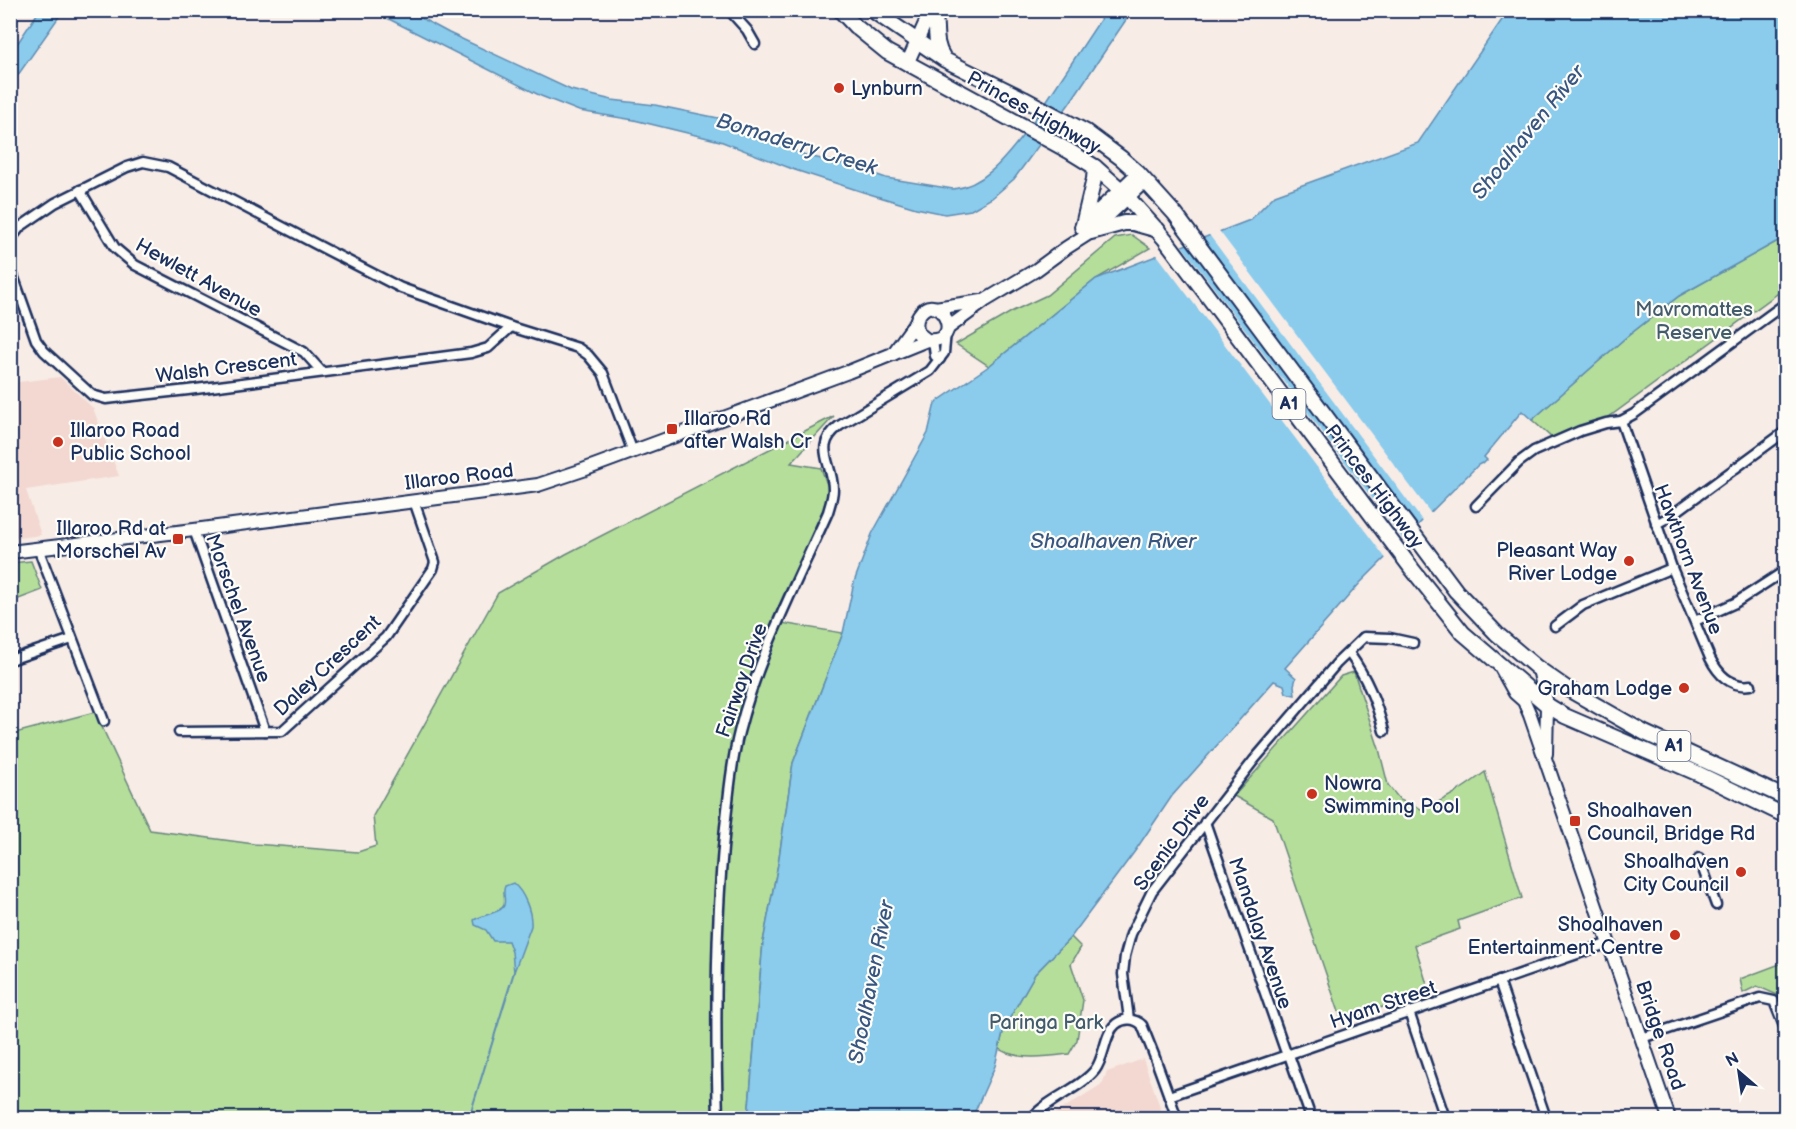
<svg xmlns="http://www.w3.org/2000/svg" width="1796" height="1129" viewBox="0 0 1796 1129" font-family="'Balsamiq Sans',sans-serif">
  <style>
    .built { fill: #f2d8d1 }
    .green { fill: #b5de9b; stroke: #68867c; stroke-width: 1.5 }
    .water { fill: #8bcbec; stroke: #5e8db3; stroke-width: 1.5 }
    .pier { fill: #f8ece6 }
    .lines { fill: none; stroke-linecap: round; stroke-linejoin: round }
    .stream { stroke: #5e8db3; stroke-width: 2 }
    .minor-casing { stroke: #1b2f5e; stroke-width: 13 }
    .secondary-casing { stroke: #1b2f5e; stroke-width: 16 }
    .trunk-casing { stroke: #1b2f5e; stroke-width: 18 }
    .minor { stroke: #fdfcf7; stroke-width: 8 }
    .secondary { stroke: #fdfcf7; stroke-width: 12 }
    .trunk { stroke: #fdfcf7; stroke-width: 14 }
    .poi-dot { fill: #c8321e; stroke: #fdfcf7; stroke-width: 2 }
    .labels { text-anchor: middle; stroke-width: 4.5; stroke-linejoin: round; paint-order: stroke }
    .shield { fill: #fdfcf7; stroke: #5f6c8c; stroke-width: 1.5 }
    .shield-label { font-size: 18px; font-weight: bold; fill: #1b2f5e }
    .poi-label { font-size: 20px; fill: #1b2f5e; stroke: #fdfcf7; text-anchor: start }
    .street-label { font-size: 20px; fill: #1b2f5e; stroke: #fdfcf7 }
    .park-label { font-size: 20px; fill: #425b6d; stroke: #fdfcf7 }
    .water-label { font-size: 21px; font-style: italic; fill: #375682; stroke: #fdfcf7 }
  </style>
  <rect width="100%" height="100%" fill="#f8ece6"/>
  <filter id="ink" filterUnits="userSpaceOnUse"><feTurbulence type="fractalNoise" baseFrequency=".0167" numOctaves="2"/><feDisplacementMap in="SourceGraphic" scale="12" xChannelSelector="R" yChannelSelector="G"/><feConvolveMatrix kernelMatrix="1 2 1 2 8 2 1 2 1" color-interpolation-filters="sRGB"/></filter>
  <g filter="url(#ink)">
    <g class="built">
      <path d="M60 377 93 408 119 476 26 490 41 535 11 539V383Z"/>
      <path d="M1143 1059 1164 1118H1048L1102 1084 1107 1072Z"/>
    </g>
    <g class="green">
      <path d="M1132 235 1150 248 1096 279 989 366 956 344 1013 311 1047 295 1115 238Z"/>
      <path d="M1785 237V288L1602 422 1564 432 1552 438 1532 420 1624 339 1679 296Z"/>
      <path d="M834 416 791 463 821 468 829 490 825 512 775 622 843 633 793 763 778 864 763 942 748 1118H159L154 1116 153 1118H11V734L95 712 150 830 254 844 358 852 376 846 373 816 498 593 566 554Z"/>
      <path d="M31 561 42 590 11 602V563Z"/>
      <path d="M1354 672 1379 749 1388 785 1400 800 1421 809C1446 800 1464 788 1485 772L1522 898 1458 921 1460 929 1415 945 1429 991 1342 1021 1273 818 1234 796 1341 676Z"/>
      <path d="M1071 937 1081 947 1071 964 1083 1000 1077 1040 1069 1054C1046 1057 1020 1061 999 1049L1004 1028 1035 974Z"/>
      <path d="M1785 962V1010L1780 996 1757 986 1743 993 1740 979Z"/>
    </g>
    <g class="water">
      <path d="M39 11H63L11 85V53Z"/>
      <path d="M373 11H411L423 19 449 33 571 90 612 100 655 105 723 119 742 130 808 156 849 165 886 178 953 189C986 186 1008 154 1028 129L1106 11H1132L1069 104 1014 179 992 198 971 210 945 214 916 208 863 192 795 170 720 141 634 120 579 111 541 96Z"/>
      <path d="M1508 11H1785V237L1679 296 1624 339 1532 420 1522 411 1484 457 1487 460 1483 464 1482 463 1478 465 1360 583 1285 668 1296 678 1294 685 1295 695 1286 693 1284 685 1274 681 1172 796 1135 851 1071 937 1035 974 1004 1028 995 1066 972 1118H748L763 942 778 864 793 763 843 633 854 582 872 534 928 433 935 403 989 366 1096 279 1250 220 1275 195 1418 143Z"/>
      <path d="M513 883C524 892 532 912 531 926L514 972 512 952 508 941H493L486 930 475 925 474 920C480 915 502 913 504 905 506 899 502 893 505 886Z"/>
    </g>
    <g class="pier">
      <path d="M1217 228 1432 515 1424 523 1207 232Z"/>
      <path d="M1180 243 1405 542 1387 560 1155 252Z"/>
    </g>
    <g class="lines">
      <path class="stream" d="M469 1118 514 972"/>
      <defs>
        <g id="minor">
          <path d="M729 10 747 30 755 44"/>
          <path d="M80 190 115 248 135 265 304 352 322 372"/>
          <path d="M10 240 20 227 55 203 127 167 143 162 168 167 325 249 401 288 511 327 578 348 588 355 603 373 633 452"/>
          <path d="M10 267 36 340 44 351 92 395 106 399 188 390 471 353 488 348 511 327"/>
          <path d="M933 340 935 356 940 359"/>
          <path d="M1621 421 1672 568 1710 658C1718 674 1731 688 1751 685"/>
          <path d="M1476 506 1519 462 1534 451 1580 431 1606 423 1621 421 1634 414 1786 303"/>
          <path d="M1656 524 1669 517 1786 431"/>
          <path d="M194 530 265 731"/>
          <path d="M38 548 104 721"/>
          <path d="M1695 621 1735 603 1786 570"/>
          <path d="M1555 626 1583 605 1672 568"/>
          <path d="M1349 653C1367 678 1376 701 1384 731"/>
          <path d="M10 660 72 639"/>
          <path d="M179 732 282 731 386 637 433 569 435 562 414 501"/>
          <path d="M1205 822 1285 1050 1289 1055 1311 1118"/>
          <path d="M1699 858 1716 905"/>
          <path d="M1499 981 1546 1118"/>
          <path d="M1409 1012 1445 1118"/>
          <path d="M1129 1019 1123 974 1125 956 1131 934 1152 891 1254 760 1337 663 1364 637 1390 638 1413 643"/>
          <path d="M1642 1038 1760 998 1774 1001 1786 1031"/>
          <path d="M1169 1096 1609 943"/>
          <path d="M718 1118C715 1021 715 924 725 827 729 795 731 763 739 732 758 656 796 584 828 512 830 505 833 497 833 489 833 463 812 447 839 426L930 371 944 353 946 332"/>
          <path d="M1032 1118C1049 1098 1080 1089 1095 1070 1105 1057 1104 1034 1116 1024 1124 1018 1135 1018 1142 1025L1154 1055 1177 1118"/>
        </g>
        <g id="secondary">
          <path d="M907 64 931 10"/>
          <path d="M1081 227 1138 173"/>
          <path d="M935 308 982 301"/>
          <path d="M948 328 986 300 1036 270 1066 248 1091 232 1145 181"/>
          <path d="M893 354 916 322"/>
          <path d="M10 552 194 530 538 485 583 470 848 372 927 340C968 344 938 286 919 315 915 321 916 327 918 333L927 340"/>
          <path d="M1500 666 1515 693 1524 701 1530 715 1669 1118"/>
          <path d="M1539 669 1547 705 1546 754"/>
        </g>
        <g id="trunk">
          <path d="M840 10 855 26 887 52 1069 151 1095 167 1121 190 1165 239 1412 569 1463 633 1547 705 1565 716 1697 773 1786 816"/>
          <path d="M872 10 945 60 1024 99 1086 132 1121 158 1138 173 1175 214 1456 591 1497 634 1536 667 1566 688 1645 733 1786 798"/>
          <path d="M934 10C938 27 933 42 943 57"/>
          <path d="M1083 225 1094 179 1095 167"/>
          <path d="M1091 232 1124 223H1133L1158 230"/>
        </g>
      </defs>
      <use href="#minor" class="minor-casing"/>
      <use href="#secondary" class="secondary-casing"/>
      <use href="#trunk" class="trunk-casing"/>
      <use href="#minor" class="minor"/>
      <use href="#secondary" class="secondary"/>
      <use href="#trunk" class="trunk"/>
    </g>
  </g>
  <g class="poi-dot">
    <circle cx="839" cy="88" r="6"/>
    <rect x="666" y="423" width="12" height="12" rx="3"/>
    <circle cx="58" cy="442" r="6"/>
    <rect x="172" y="533" width="12" height="12" rx="3"/>
    <circle cx="1629" cy="561" r="6"/>
    <circle cx="1684" cy="688" r="6"/>
    <circle cx="1312" cy="794" r="6"/>
    <rect x="1569" y="815" width="12" height="12" rx="3"/>
    <circle cx="1741" cy="872" r="6"/>
    <circle cx="1675" cy="935" r="6"/>
  </g>
  <g class="labels">
    <g class="shield">
      <rect x="1272.5" y="389" width="33" height="30" rx="4.5"/>
      <rect x="1657.5" y="731" width="33" height="30" rx="4.5"/>
    </g>
    <g class="shield-label">
      <text x="1289" y="410">A1</text>
      <text x="1674" y="752">A1</text>
    </g>
    <g class="poi-label">
      <text x="851" y="95">Lynburn</text>
      <text x="684" y="425">Illaroo Rd<tspan x="684" dy="23">after Walsh Cr</tspan></text>
      <text x="70" y="437">Illaroo Road<tspan x="70" dy="23">Public School</tspan></text>
      <text x="166" y="535" text-anchor="end">Illaroo Rd at<tspan x="166" dy="23">Morschel Av</tspan></text>
      <text x="1617" y="557" text-anchor="end">Pleasant Way<tspan x="1617" dy="23">River Lodge</tspan></text>
      <text x="1672" y="695" text-anchor="end">Graham Lodge</text>
      <text x="1324" y="790">Nowra<tspan x="1324" dy="23">Swimming Pool</tspan></text>
      <text x="1587" y="817">Shoalhaven<tspan x="1587" dy="23">Council, Bridge Rd</tspan></text>
      <text x="1729" y="868" text-anchor="end">Shoalhaven<tspan x="1729" dy="23">City Council</tspan></text>
      <text x="1663" y="931" text-anchor="end">Shoalhaven<tspan x="1663" dy="23">Entertainment Centre</tspan></text>
    </g>
    <g class="street-label">
      <text transform="translate(1034 112) rotate(29)" y="7">Princes Highway</text>
      <text transform="translate(199 277) rotate(29)" y="7">Hewlett Avenue</text>
      <text transform="translate(226 367) rotate(-7)" y="7">Walsh Crescent</text>
      <text transform="translate(459 476) rotate(-7)" y="7">Illaroo Road</text>
      <text transform="translate(1375 486) rotate(53)" y="7">Princes Highway</text>
      <text transform="translate(1689 559) rotate(69)" y="7">Hawthorn Avenue</text>
      <text transform="translate(239 608) rotate(70)" y="7">Morschel Avenue</text>
      <text transform="translate(327 665) rotate(-43)" y="7">Daley Crescent</text>
      <text transform="translate(741 680) rotate(-71)" y="7">Fairway Drive</text>
      <text transform="translate(1171 842) rotate(-54)" y="7">Scenic Drive</text>
      <text transform="translate(1261 933) rotate(71)" y="7">Mandalay Avenue</text>
      <text transform="translate(1383 1004) rotate(-19)" y="7">Hyam Street</text>
      <text transform="translate(1661 1035) rotate(71)" y="7">Bridge Road</text>
    </g>
    <g class="park-label">
      <text x="1694" y="316">Mavromattes<tspan x="1694" dy="23">Reserve</tspan></text>
      <text x="1046" y="1029">Paringa Park</text>
    </g>
    <g class="water-label">
      <text transform="translate(1528 132) rotate(-51)" y="7">Shoalhaven River</text>
      <text transform="translate(797 144) rotate(17)" y="7">Bomaderry Creek</text>
      <text x="1113" y="548">Shoalhaven River</text>
      <text transform="translate(871 982) rotate(-79)" y="7">Shoalhaven River</text>
    </g>
  </g>
  <rect width="1796" height="1129" fill="none" stroke="#fdfcf7" stroke-width="36"/>
  <rect x="18" y="18" width="1760" height="1093" fill="none" stroke="#1b2f5e" stroke-width="2" filter="url(#ink)"/>
  <g transform="translate(1739 1072) rotate(331)" stroke="#fdfcf7" stroke-width="4.5" paint-order="stroke">
  <path d="M0-4.5L10 22L0 15L-10 22Z" fill="#1b2f5e"/>
  <text y="-9" font-size="16" font-weight="bold" text-anchor="middle" fill="#1b2f5e">N</text>
  </g>
</svg>
